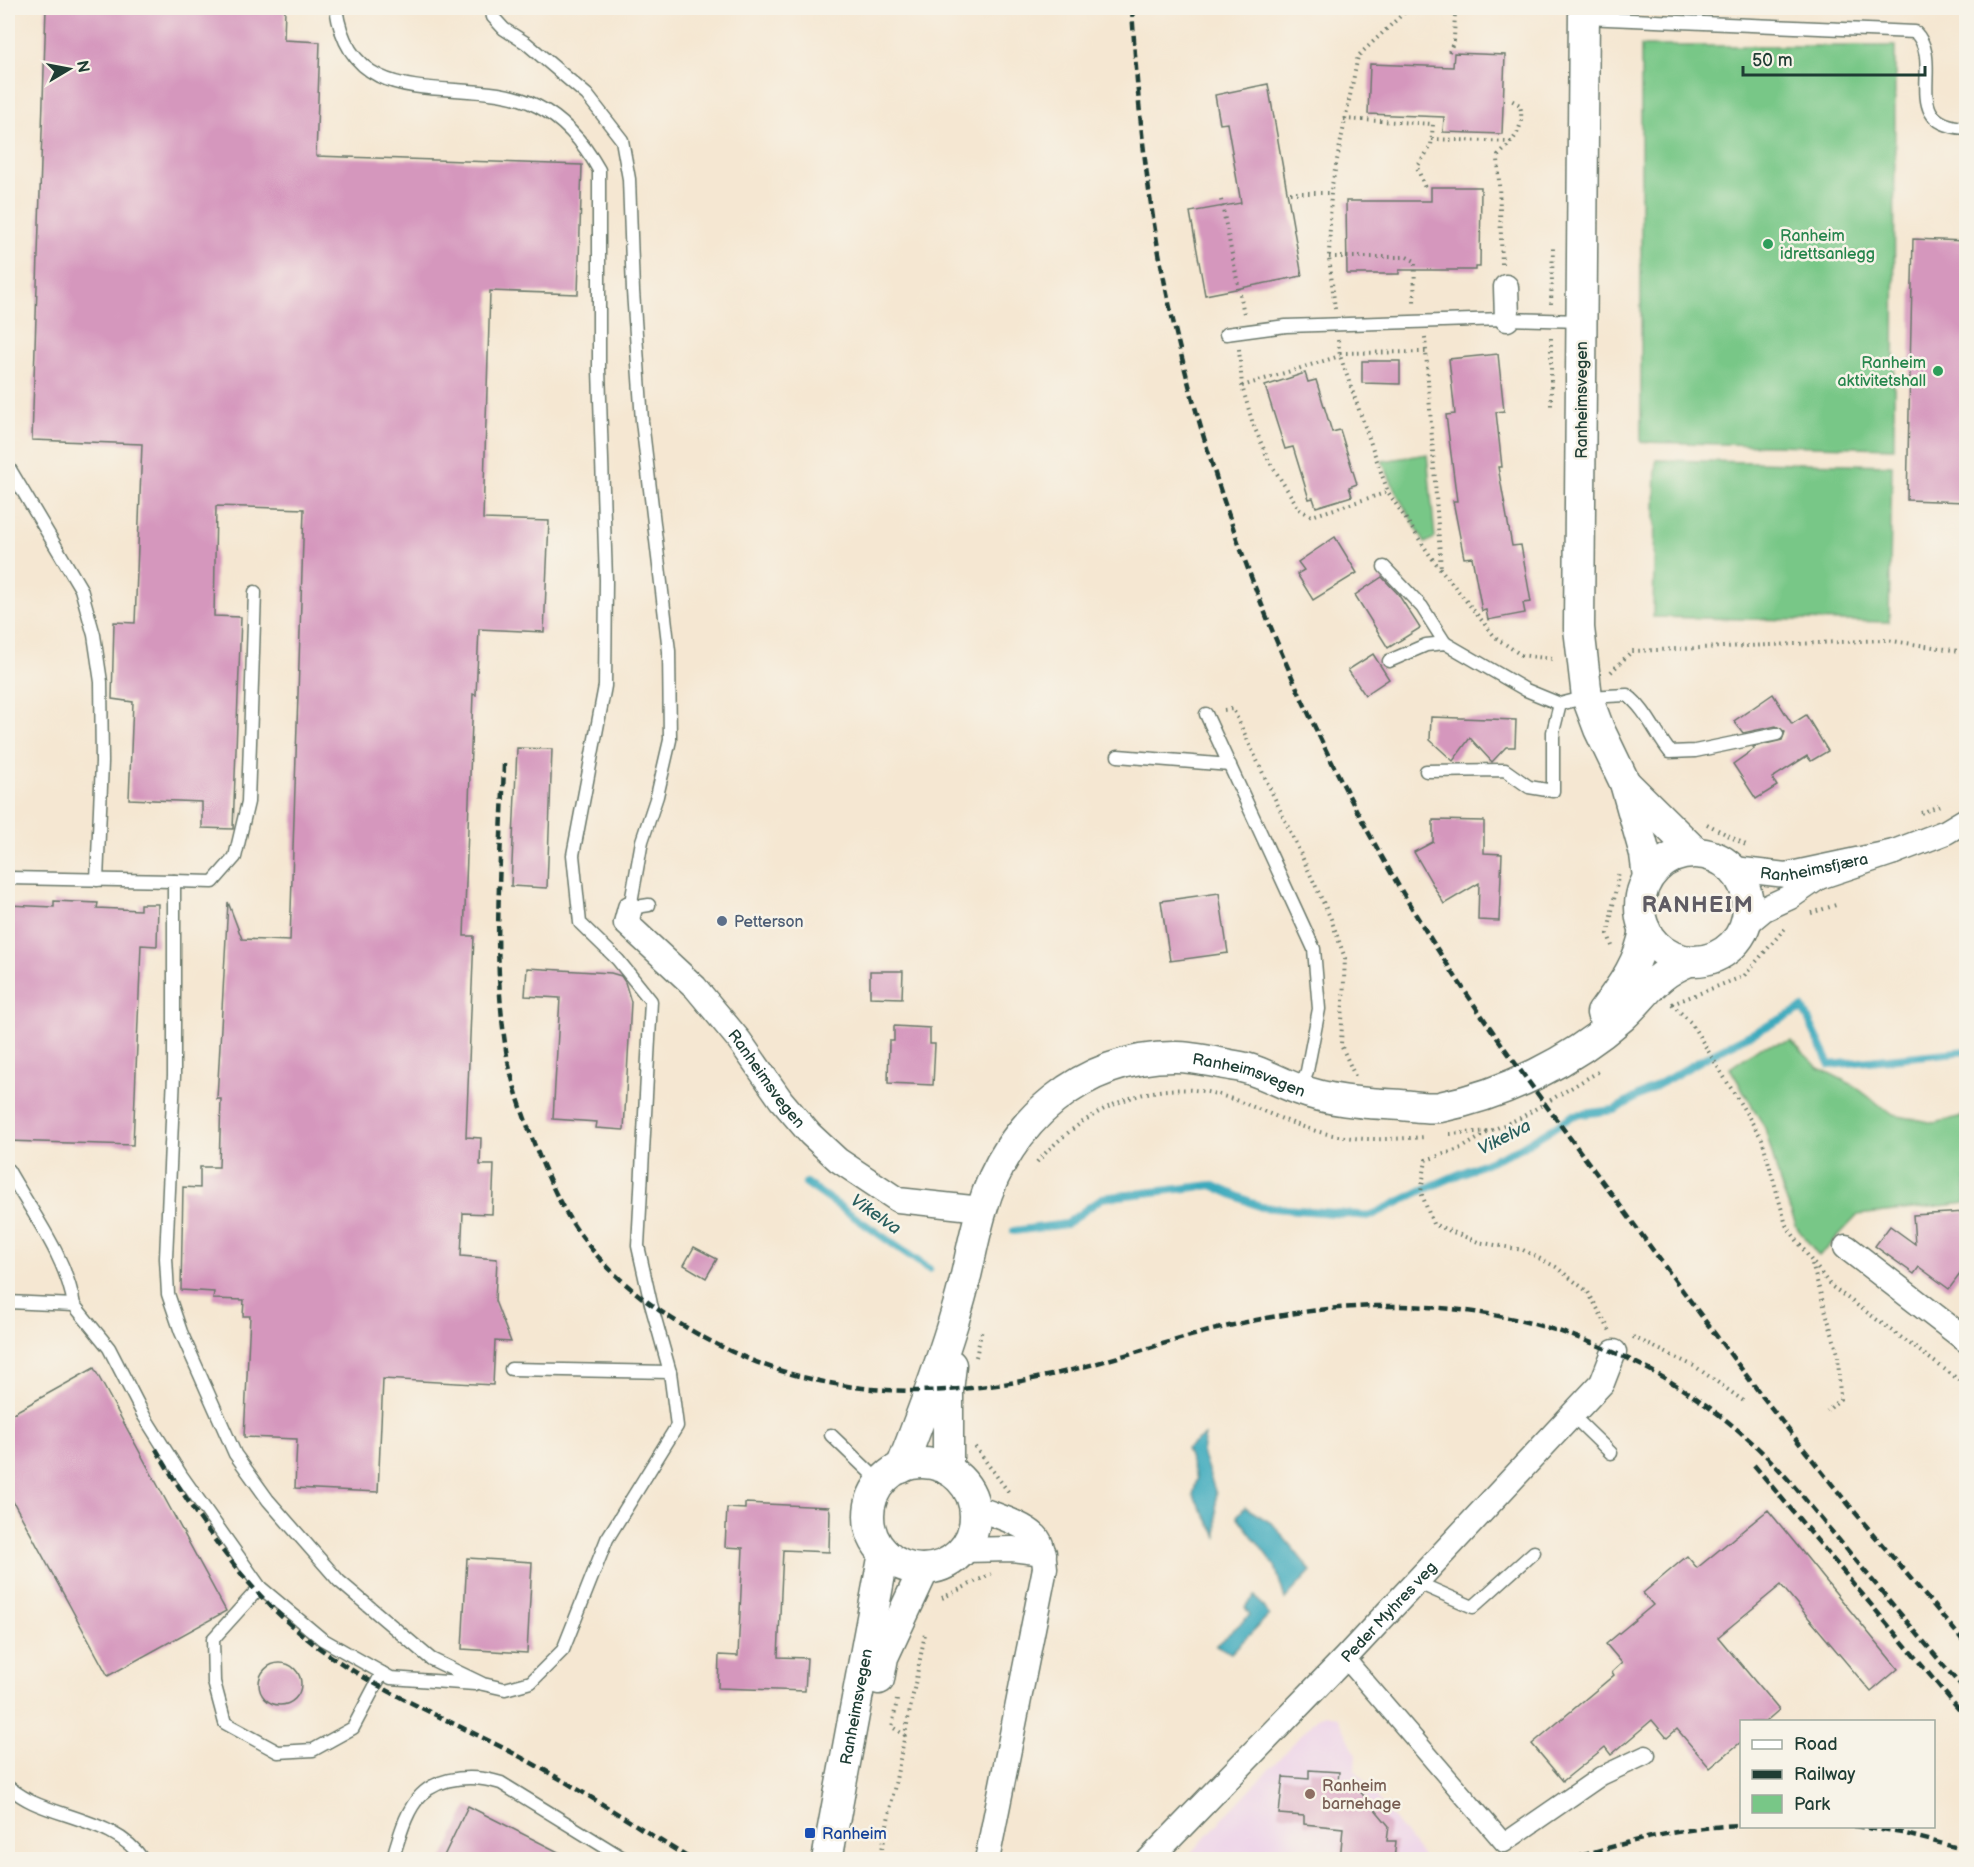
<svg xmlns="http://www.w3.org/2000/svg" width="1974" height="1867" viewBox="0 0 1974 1867" font-family="'Balsamiq Sans',sans-serif">
  <style>
    .built { fill: #edd1e9 }
    .green { fill: #78c787; stroke: #4c825e; stroke-width: 1.5 }
    .water { fill: #3eaabd; stroke: #2e7478; stroke-width: 1.5 }
    .lines { fill: none; stroke-linecap: round; stroke-linejoin: round }
    .stream { stroke: #3eaabd; stroke-width: 8 }
    .building { fill: #d597bd }
    .service-casing { stroke: #6a786b; stroke-width: 15 }
    .pedestrian-casing { stroke: #6a786b; stroke-width: 21 }
    .minor-casing { stroke: #6a786b; stroke-width: 27 }
    .tertiary-casing { stroke: #6a786b; stroke-width: 33 }
    .path { stroke: #6a786b; stroke-width: 4; stroke-dasharray: 1.5 4.5; stroke-linecap: butt }
    .service { stroke: #fff; stroke-width: 12 }
    .pedestrian { stroke: #fff; stroke-width: 18 }
    .minor { stroke: #fff; stroke-width: 24 }
    .tertiary { stroke: #fff; stroke-width: 30 }
    .rail { stroke: #1f3d34; stroke-width: 4.5; stroke-dasharray: 9 4.5; stroke-linecap: butt }
    .leisure-dot { fill: #2e9e5b; stroke: #f7f3e8; stroke-width: 2 }
    .service-dot { fill: #5c6f8a; stroke: #f7f3e8; stroke-width: 2 }
    .education-dot { fill: #8d6e63; stroke: #f7f3e8; stroke-width: 2 }
    .transit-dot { fill: #1a4fb4; stroke: #f7f3e8; stroke-width: 2 }
    .labels { text-anchor: middle; stroke-width: 5; stroke-linejoin: round; paint-order: stroke }
    .leisure-label { font-size: 16px; fill: #27864d; stroke: #f7f3e8; text-anchor: start }
    .street-label { font-size: 16px; fill: #1f3d34; stroke: #f7f3e8 }
    .service-label { font-size: 16px; fill: #4e5e75; stroke: #f7f3e8; text-anchor: start }
    .education-label { font-size: 16px; fill: #785e54; stroke: #f7f3e8; text-anchor: start }
    .transit-label { font-size: 16px; fill: #164399; stroke: #f7f3e8; text-anchor: start }
    .water-label { font-size: 18px; font-style: italic; fill: #285e5d; stroke: #f7f3e8 }
    .district-label { font-size: 22px; font-weight: bold; letter-spacing: 1.5px; fill: #5f5c64; stroke: #f7f3e8 }
  </style>
  <rect width="100%" height="100%" fill="#f7f3e8"/>
  <filter id="ink" filterUnits="userSpaceOnUse"><feTurbulence type="fractalNoise" baseFrequency=".0167" numOctaves="2"/><feDisplacementMap in="SourceGraphic" scale="12" xChannelSelector="R" yChannelSelector="G"/><feConvolveMatrix kernelMatrix="1 2 1 2 8 2 1 2 1" color-interpolation-filters="sRGB"/></filter>
  <filter id="wash" filterUnits="userSpaceOnUse"><feTurbulence type="fractalNoise" baseFrequency=".008" numOctaves="4" result="noise"/><feDisplacementMap in="SourceGraphic" scale="24" xChannelSelector="R" yChannelSelector="G"/><feGaussianBlur stdDeviation="1.35" result="paint"/><feColorMatrix in="noise" values="0 0 0 0 0 0 0 0 0 0 0 0 0 0 0 0 0 1.4 0 .05"/><feComposite in="paint" operator="in"/></filter>
  <g filter="url(#wash)">
    <rect width="100%" height="100%" fill="#f5e7d2"/>
    <path class="built" d="M1325 1715 1338 1717 1356 1754 1355 1769 1425 1859 1184 1860 1317 1718Z"/>
    <g class="green">
      <path d="M1641 46H1895L1894 448 1641 442Z"/>
      <path d="M1427 454 1435 538 1425 543 1397 494 1382 461Z"/>
      <path d="M1656 460 1892 465 1889 622 1653 617Z"/>
      <path d="M1791 1041 1819 1068 1853 1085 1893 1115 1935 1123 1966 1115V1203L1858 1215 1819 1256 1797 1228 1780 1183 1765 1128 1730 1068 1760 1047Z"/>
    </g>
    <g class="water">
      <path d="M1205 1435 1202 1452 1216 1494 1217 1536 1193 1495 1197 1479 1186 1449Z"/>
      <path d="M1245 1507 1273 1524 1311 1571 1285 1599 1275 1566 1237 1516Z"/>
      <path d="M1255 1596 1269 1615 1231 1653 1216 1645 1250 1615 1245 1607Z"/>
    </g>
    <g class="lines">
      <g class="stream">
        <path d="M806 1183 929 1269"/>
        <path d="M1014 1231 1066 1224 1102 1198 1212 1185 1261 1207 1370 1216 1425 1189 1520 1148 1574 1115 1614 1110 1712 1054 1803 1008 1830 1065 1966 1051"/>
      </g>
    </g>
    <g id="blocks">
      <g class="building">
        <path d="M46 8H285L284 40 320 42 316 156 582 165 578 294 490 291 483 519 549 521 544 632 479 629 476 695 473 694 464 936H474L466 1137 481 1138 480 1165H494L492 1214 463 1213 461 1256 497 1259 495 1301 511 1342 495 1341 493 1385 383 1379 378 1492 295 1488 297 1439 244 1437 250 1316H243L244 1300 213 1299 214 1292 181 1290 183 1187 200 1188V1167H219L221 1099H217L228 902 242 939 290 941 304 509 216 506 214 616 241 617 233 829 202 828V802L129 799 133 702 112 699 114 622 135 623 142 444 32 440Z"/>
        <path d="M1454 53 1505 55 1502 134 1443 132 1444 117 1368 114 1370 64 1453 67Z"/>
        <path d="M1268 84 1302 276 1205 295 1190 212 1241 203 1227 123 1220 124 1215 95Z"/>
        <path d="M1431 187H1481L1480 267H1476V270H1399V274H1347L1346 201H1431Z"/>
        <path d="M1913 239 1966 241V502L1907 500Z"/>
        <path d="M1498 354 1504 411 1496 412 1502 467H1498L1512 546 1521 545 1531 602 1523 603 1525 613 1488 620 1486 610 1482 611 1472 557 1464 558 1453 501H1457L1446 415 1455 414 1449 359Z"/>
        <path d="M1362 361H1400V384L1362 383Z"/>
        <path d="M1305 373 1308 382 1316 380 1332 432 1340 430 1357 484 1349 487 1352 496 1316 507 1313 498 1309 499 1293 447 1285 449 1265 386Z"/>
        <path d="M1335 537 1357 573 1313 600 1297 574 1304 570 1298 562Z"/>
        <path d="M1382 577 1398 594 1420 628 1388 648 1355 595Z"/>
        <path d="M1373 654 1389 679 1365 695 1348 670Z"/>
        <path d="M1773 694 1792 724 1806 715 1828 751 1811 761 1807 756 1772 778 1777 786 1756 799 1733 764 1754 749 1753 747 1782 740 1785 732 1776 726 1743 733 1734 721Z"/>
        <path d="M1431 717 1516 720 1515 747H1506L1492 762 1470 738 1453 761 1430 740Z"/>
        <path d="M517 748 552 749 547 888 511 886Z"/>
        <path d="M1433 820 1484 821V853L1502 854 1499 921 1478 920 1479 883 1444 904 1414 852 1433 842Z"/>
        <path d="M1219 893 1228 953 1170 961 1161 901Z"/>
        <path d="M54 901 98 903 97 908 140 910V904H158L157 946 141 945 133 1145 8 1141V905L54 907Z"/>
        <path d="M527 968 611 973 621 976 625 982 631 1002 624 1130 596 1128 597 1122 553 1119 560 998 525 996Z"/>
        <path d="M870 971H903L902 998 870 997Z"/>
        <path d="M894 1026 930 1028V1044H935L933 1085 888 1083 889 1041H894Z"/>
        <path d="M1966 1212V1266L1949 1289 1919 1267 1914 1274 1875 1246 1890 1226 1915 1244 1913 1215Z"/>
        <path d="M694 1247 717 1259 706 1278 684 1265Z"/>
        <path d="M94 1368 226 1611 108 1676 8 1492V1416Z"/>
        <path d="M745 1503 829 1507 830 1512 829 1552 783 1550 778 1657 807 1658 805 1691 718 1688 719 1655 738 1656 743 1548 725 1547 727 1508 745 1509Z"/>
        <path d="M1768 1510 1898 1669 1871 1692 1781 1585 1718 1637 1779 1710 1765 1722H1742V1741L1710 1768 1677 1729 1667 1738 1652 1720 1611 1755 1605 1747 1563 1781 1532 1744 1614 1675 1612 1672 1622 1663 1606 1644 1653 1605 1643 1593 1687 1556 1697 1568Z"/>
        <path d="M467 1558 532 1562 527 1653 462 1649Z"/>
        <circle cx="280" cy="1684" r="21"/>
        <path d="M1309 1770 1339 1772 1338 1781 1353 1783 1389 1826 1387 1841H1396L1394 1860H1340L1343 1828 1304 1824V1816L1279 1814 1283 1777 1309 1779Z"/>
        <path d="M468 1806 574 1860H442Z"/>
      </g>
    </g>
  </g>
  <g filter="url(#ink)">
    <use href="#blocks" fill-opacity="0" stroke="#6a786b" stroke-width="1.5"/>
    <g class="lines">
      <defs>
        <g id="service">
          <path d="M491 8 493 17 504 29 526 43 587 95 622 140 629 179 633 291 642 421 669 651 670 740 657 796 642 841 630 908 649 905"/>
          <path d="M1584 18 1915 32C1946 63 1897 124 1966 128"/>
          <path d="M1226 334 1286 326 1504 319 1581 321"/>
          <path d="M8 466 81 589 94 635 101 682 102 762 97 880"/>
          <path d="M1384 567 1422 607 1445 643"/>
          <path d="M1389 661 1426 645 1445 643 1526 690 1560 704 1587 697 1627 695C1646 709 1655 733 1670 752L1695 751 1777 734"/>
          <path d="M1206 714 1314 949 1319 1009 1307 1071 1300 1089"/>
          <path d="M1118 756 1230 765"/>
          <path d="M1426 771 1505 770 1529 787 1553 791V732L1560 704"/>
          <path d="M8 878 174 881V1075L166 1258 168 1294 181 1332 235 1454 268 1500 339 1581 431 1659 483 1684 505 1689 531 1682 563 1650 607 1539 677 1426 670 1372 651 1304 638 1246 651 1001 618 960 580 923 573 855 605 686 606 580 599 369V170C584 143 565 120 537 106 469 70 352 123 336 8"/>
          <path d="M174 881 213 882 235 857 248 802 255 592"/>
          <path d="M8 1170C32 1213 66 1256 74 1305"/>
          <path d="M8 1302 74 1305 109 1348 144 1416 181 1475 260 1587 322 1639 391 1678 475 1684"/>
          <path d="M511 1369 670 1372"/>
          <path d="M1572 1415 1611 1453"/>
          <path d="M831 1435 881 1483"/>
          <path d="M1416 1582 1473 1607 1534 1552"/>
          <path d="M260 1587 213 1639 214 1682 225 1723 278 1752 313 1750 353 1728 382 1673"/>
          <path d="M8 1787C15 1792 23 1798 32 1802 68 1819 120 1824 143 1860"/>
          <path d="M392 1860C399 1839 405 1811 421 1795 441 1775 476 1775 501 1783L626 1860"/>
        </g>
        <path id="pedestrian" d="M1345 1658 1504 1843 1601 1776 1646 1755"/>
        <g id="minor">
          <path d="M1506 287 1507 319"/>
          <path d="M1894 852 1946 832 1966 820"/>
          <path id="s1" d="M1734 869 1786 875 1894 852 1819 877 1790 897 1764 909 1746 924"/>
          <path id="s2" d="M630 908 626 923 695 987 739 1040 781 1100 810 1134 838 1160 898 1200 981 1209"/>
          <path d="M1846 1247 1966 1340"/>
          <path d="M975 1507C993 1515 1021 1522 1036 1536 1043 1543 1044 1558 1045 1568L987 1860"/>
          <path d="M963 1550 1012 1549 1044 1553"/>
          <path id="s3" d="M1149 1860 1345 1658 1572 1415 1602 1383 1614 1352"/>
        </g>
        <g id="tertiary">
          <path d="M1584 8 1579 628 1587 697 1599 729 1625 783 1645 854 1648 877"/>
          <path d="M1625 783 1695 852"/>
          <circle cx="1694" cy="907" r="54"/>
          <path d="M1602 1013C1622 986 1640 963 1645 929"/>
          <circle cx="922" cy="1516" r="53"/>
          <path id="s4" d="M901 1468C922 1414 942 1361 958 1306 968 1274 972 1241 982 1209 1007 1122 1083 1056 1176 1057 1195 1057 1217 1063 1236 1066 1257 1069 1278 1082 1298 1089 1332 1102 1366 1103 1401 1105 1414 1106 1428 1109 1440 1107 1505 1094 1572 1061 1622 1017 1647 994 1654 975 1689 961"/>
          <path d="M948 1470V1391L951 1365"/>
          <path d="M879 1679 883 1657 924 1569"/>
          <path id="s5" d="M827 1860 884 1553"/>
        </g>
      </defs>
      <use href="#service" class="service-casing"/>
      <use href="#pedestrian" class="pedestrian-casing"/>
      <use href="#minor" class="minor-casing"/>
      <use href="#tertiary" class="tertiary-casing"/>
      <g class="path">
        <path d="M1449 52 1454 41 1455 8"/>
        <path d="M1344 119 1433 124 1431 146 1417 167 1425 188"/>
        <path d="M1432 139 1512 142"/>
        <path d="M1290 193H1331"/>
        <path d="M1221 200 1244 314"/>
        <path d="M1329 257H1407L1415 261 1414 305"/>
        <path d="M1502 264 1498 156C1514 140 1525 129 1520 105L1509 99"/>
        <path d="M1551 304 1553 248"/>
        <path d="M1335 309 1329 257 1331 190 1358 56 1409 8"/>
        <path d="M1425 337 1441 569"/>
        <path d="M1551 338V406"/>
        <path d="M1338 340 1340 356 1388 492 1431 557 1495 637 1521 655 1553 659"/>
        <path d="M1239 349 1242 386 1253 424 1269 461 1300 510 1312 516 1388 492"/>
        <path d="M1340 353 1426 352"/>
        <path d="M1242 386 1340 356"/>
        <path d="M1611 672 1632 651 1886 640 1966 652"/>
        <path d="M1224 710 1233 709 1331 919 1345 958 1341 1045 1355 1076"/>
        <path d="M1921 813 1939 806"/>
        <path d="M1707 824 1746 845"/>
        <path d="M1811 913 1836 905"/>
        <path d="M1612 946 1608 934 1619 871"/>
        <path d="M1672 1004 1744 976 1787 926"/>
        <path d="M1672 1004 1691 1023 1762 1139 1786 1225 1811 1260 1831 1286 1966 1385"/>
        <path d="M1487 1133 1462 1148 1426 1160 1421 1192 1433 1224 1478 1242 1523 1250 1556 1267 1588 1292 1610 1331"/>
        <path d="M1450 1134 1490 1131 1520 1118 1598 1072"/>
        <path d="M1037 1162C1081 1113 1148 1076 1216 1094 1257 1105 1295 1129 1338 1136 1367 1141 1395 1139 1425 1137"/>
        <path d="M1812 1264 1838 1354 1840 1399 1827 1411"/>
        <path d="M1633 1337 1696 1367 1745 1402"/>
        <path d="M976 1357 982 1329"/>
        <path d="M975 1447 1010 1494"/>
        <path d="M942 1598 991 1574"/>
        <path d="M897 1700 892 1727 906 1736"/>
        <path d="M880 1860 925 1634"/>
      </g>
      <use href="#service" class="service"/>
      <use href="#pedestrian" class="pedestrian"/>
      <use href="#minor" class="minor"/>
      <use href="#tertiary" class="tertiary"/>
      <g class="rail">
        <path d="M1132 8C1138 114 1149 220 1174 325 1222 531 1306 734 1416 915 1478 1017 1551 1112 1622 1208 1685 1294 1748 1380 1815 1463 1864 1525 1916 1584 1966 1644"/>
        <path d="M504 764C501 861 491 961 507 1056 513 1087 524 1117 535 1146 547 1175 559 1204 577 1230 607 1273 648 1306 694 1332 799 1393 908 1402 1027 1380 1096 1367 1161 1342 1229 1326 1325 1303 1421 1298 1518 1320 1609 1341 1697 1388 1763 1453 1791 1480 1814 1511 1839 1540 1881 1591 1924 1642 1966 1692"/>
        <path d="M156 1449C200 1524 250 1598 322 1650 388 1698 466 1726 537 1766 590 1795 641 1829 692 1860"/>
        <path d="M1754 1465 1966 1718"/>
        <path d="M1854 1826 1902 1833 1966 1850"/>
        <path d="M1568 1860C1624 1842 1683 1827 1742 1825"/>
      </g>
    </g>
  </g>
  <g class="leisure-dot">
    <circle cx="1768" cy="244" r="6"/>
    <circle cx="1938" cy="371" r="6"/>
  </g>
  <circle class="service-dot" cx="722" cy="921" r="6"/>
  <circle class="education-dot" cx="1310" cy="1794" r="6"/>
  <rect class="transit-dot" x="804" y="1827" width="12" height="12" rx="3"/>
  <g class="labels">
    <g class="leisure-label">
      <text x="1780" y="241">Ranheim<tspan x="1780" dy="18">idrettsanlegg</tspan></text>
      <text x="1926" y="368" text-anchor="end">Ranheim<tspan x="1926" dy="18">aktivitetshall</tspan></text>
    </g>
    <g class="street-label">
      <text transform="translate(1581 400) rotate(-90)" y="6">Ranheimsvegen</text>
      <text dy="6" stroke="none"><textPath href="#s1" startOffset="81">Ranheimsfjæra</textPath></text>
      <text dy="6" stroke="none"><textPath href="#s4" startOffset="612">Ranheimsvegen</textPath></text>
      <text dy="6" stroke="none"><textPath href="#s2" startOffset="226">Ranheimsvegen</textPath></text>
      <text dy="6" stroke="none"><textPath href="#s3" startOffset="345">Peder Myhres veg</textPath></text>
      <text dy="6" stroke="none"><textPath href="#s5" startOffset="156">Ranheimsvegen</textPath></text>
    </g>
    <g class="service-label">
      <text x="734" y="927">Petterson</text>
    </g>
    <g class="education-label">
      <text x="1322" y="1791">Ranheim<tspan x="1322" dy="18">barnehage</tspan></text>
    </g>
    <g class="transit-label">
      <text x="822" y="1839">Ranheim</text>
    </g>
    <g class="water-label">
      <text transform="translate(1504 1137) rotate(-27)" y="6">Vikelva</text>
      <text transform="translate(876 1214) rotate(35)" y="6">Vikelva</text>
    </g>
    <g class="district-label">
      <text x="1698" y="912">RANHEIM</text>
    </g>
  </g>
  <rect width="1974" height="1867" fill="none" stroke="#f7f3e8" stroke-width="30"/>
  <rect x="1740" y="1720" width="195" height="108" fill="#f7f3e8" stroke="#a1aaa0" stroke-width="1.5"/>
  <rect x="1752" y="1740" width="30" height="9" fill="#ffffff" stroke="#a1aaa0" stroke-width="1.5"/>
  <text x="1794" y="1750" font-size="18" fill="#1f3d34">Road</text>
  <rect x="1752" y="1770" width="30" height="9" fill="#1f3d34" stroke="#a1aaa0" stroke-width="1.5"/>
  <text x="1794" y="1780" font-size="18" fill="#1f3d34">Railway</text>
  <rect x="1752" y="1795" width="30" height="18" fill="#78c787" stroke="#a1aaa0" stroke-width="1.5"/>
  <text x="1794" y="1810" font-size="18" fill="#1f3d34">Park</text>
  <g transform="translate(69 69) rotate(80)" stroke="#f7f3e8" stroke-width="4.5" paint-order="stroke">
  <path d="M0-4.5L10 22L0 15L-10 22Z" fill="#1f3d34"/>
  <text y="-9" font-size="16" font-weight="bold" text-anchor="middle" fill="#1f3d34">N</text>
  </g>
  <path d="M1743 66v9h182v-9" fill="none" stroke="#1f3d34" stroke-width="3"/>
  <text x="1752" y="66" font-size="18" fill="#1f3d34" stroke="#f7f3e8" stroke-width="4.5" paint-order="stroke">50 m</text>
</svg>
